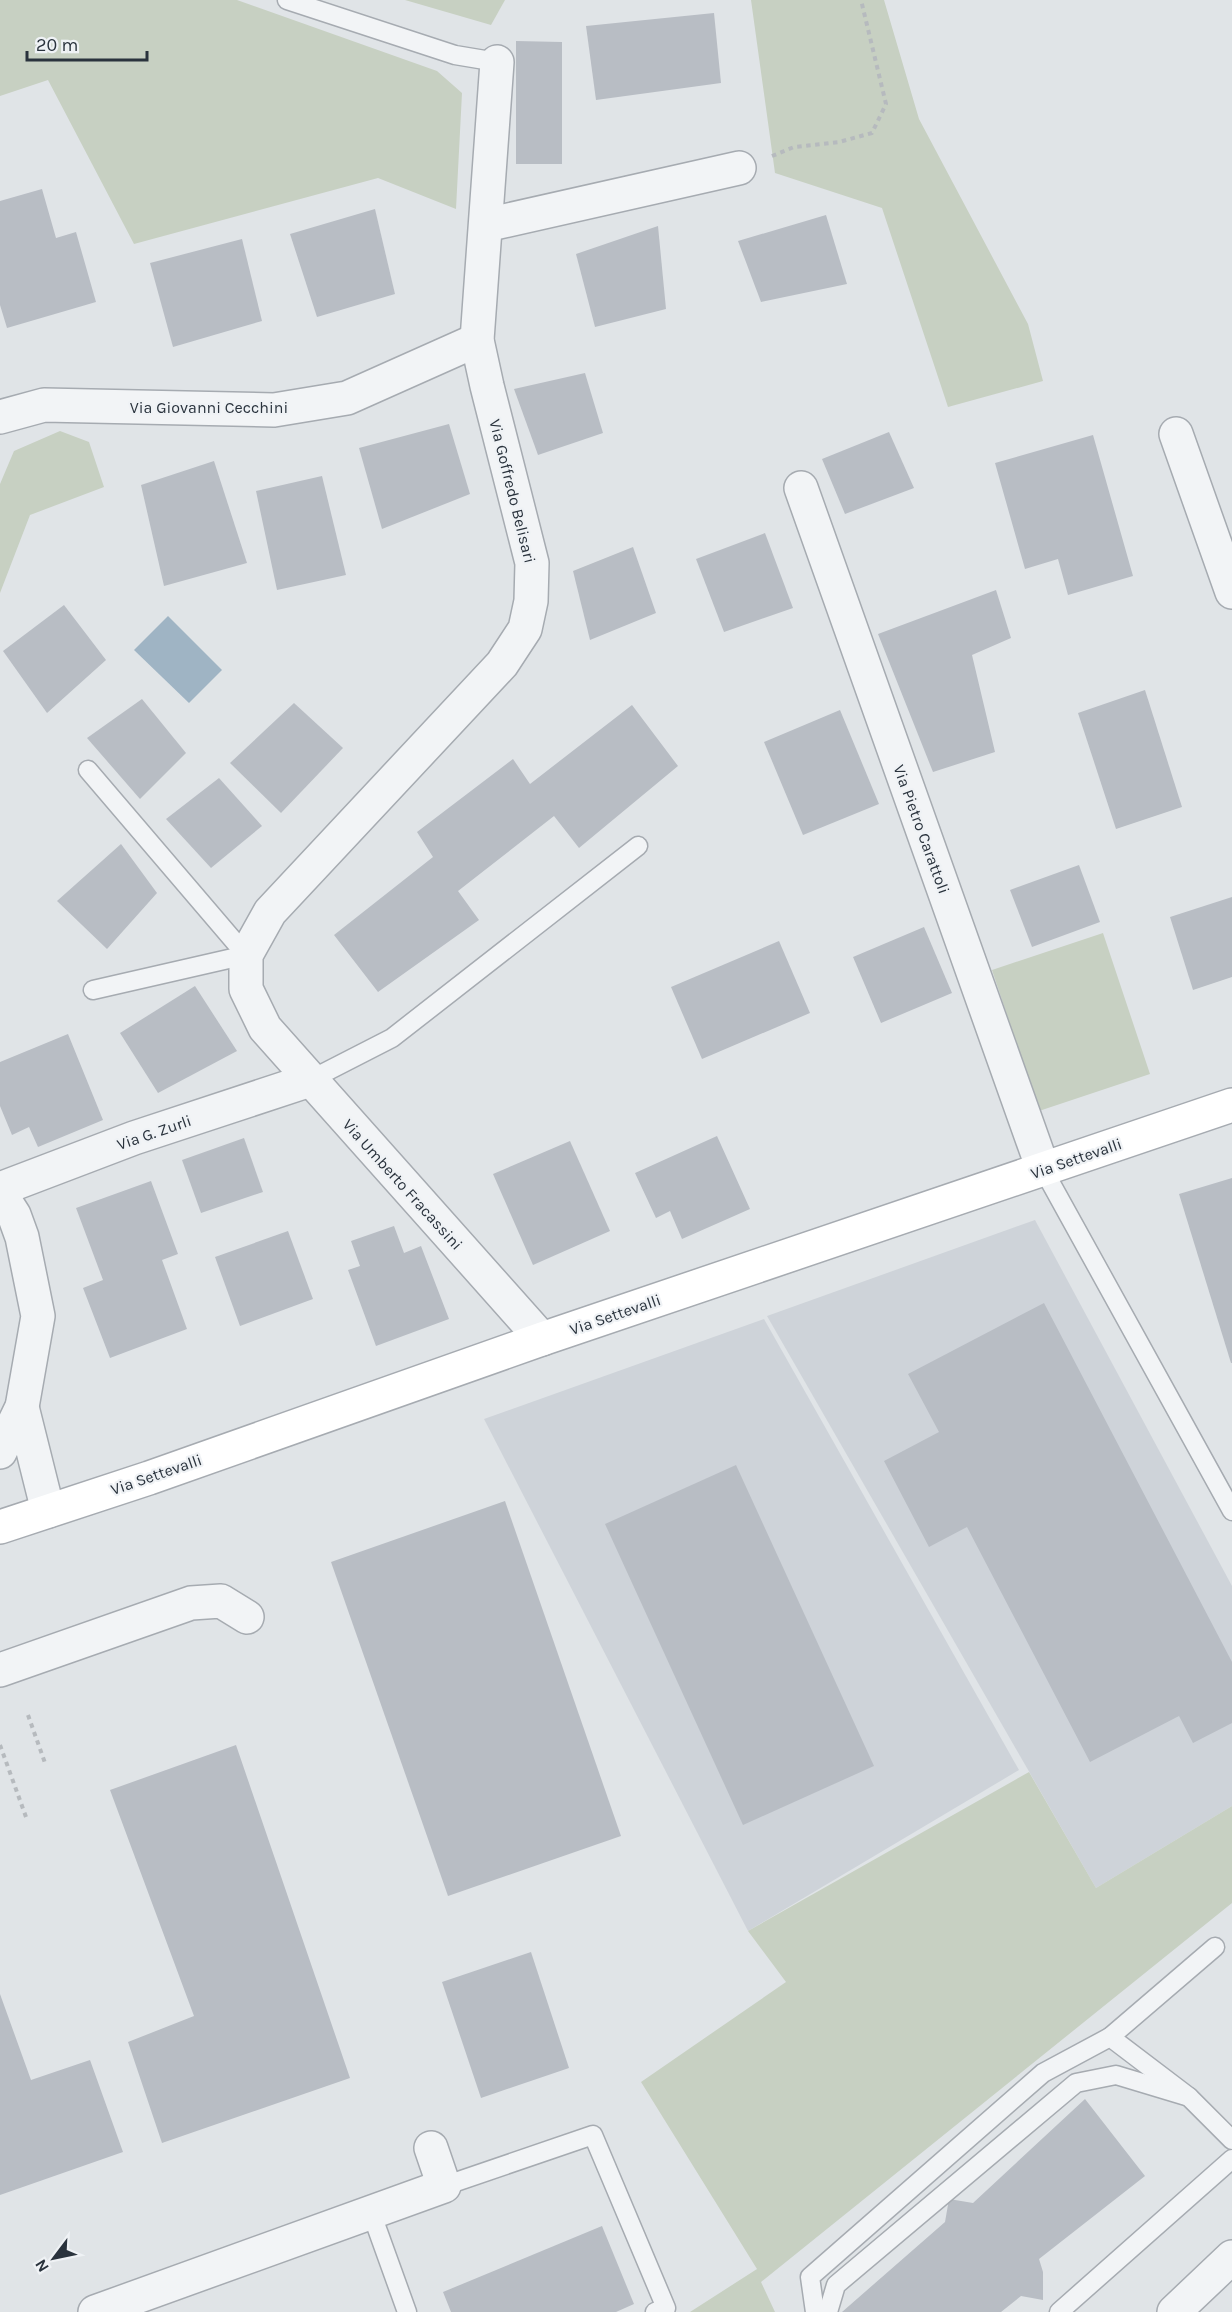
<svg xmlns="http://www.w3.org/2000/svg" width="1232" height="2312" viewBox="0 0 1232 2312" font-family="Karla,sans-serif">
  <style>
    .built { fill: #ced3d9 }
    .green { fill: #c7d0c2 }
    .water { fill: #9fb4c4 }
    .building { fill: #b8bdc4 }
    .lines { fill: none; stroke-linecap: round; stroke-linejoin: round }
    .service-casing { stroke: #a6abb1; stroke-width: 21 }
    .minor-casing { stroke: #a6abb1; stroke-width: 36 }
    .secondary-casing { stroke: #a6abb1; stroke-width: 36 }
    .path { stroke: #b6babe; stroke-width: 4; stroke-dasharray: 4.5 4.5; stroke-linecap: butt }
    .service { stroke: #f2f4f6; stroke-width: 18 }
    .minor { stroke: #f2f4f6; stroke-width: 33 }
    .secondary { stroke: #fff; stroke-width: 33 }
    .labels { text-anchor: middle; stroke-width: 4.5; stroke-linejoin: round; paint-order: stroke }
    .street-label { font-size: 16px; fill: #2a333d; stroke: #eff2f5 }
  </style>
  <rect width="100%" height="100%" fill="#e0e4e7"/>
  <g class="built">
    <path d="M1035 1220 1232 1586V1806L1096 1888 767 1316Z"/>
    <path d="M764 1319 1019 1770 748 1931 484 1419Z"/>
  </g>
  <g class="green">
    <path d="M0 0H237L437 71 462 93 456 209 378 178 134 244 48 80 0 96Z"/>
    <path d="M405 0H505L491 25Z"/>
    <path d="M751 0H884L919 119 1028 324 1043 381 948 407 882 208 775 173Z"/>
    <path d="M60 431 89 442 104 487 30 515 0 593V484L14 451Z"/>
    <path d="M1103 933 1150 1074 1039 1111 992 970Z"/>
    <path d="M1029 1772 1096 1888 1232 1806V1903L761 2282 775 2312H690L757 2269 641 2082 786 1982 748 1931Z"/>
  </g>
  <path class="water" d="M168 616 222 670 189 703 134 650Z"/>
  <g class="building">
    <path d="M714 13 721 83 596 100 586 26Z"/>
    <path d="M516 41 562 42V164H516Z"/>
    <path d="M42 189 56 238 76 232 96 302 7 328 0 305V201Z"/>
    <path d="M375 209 395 294 317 317 290 234Z"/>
    <path d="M826 215 847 284 761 302 738 241Z"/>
    <path d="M658 226 666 309 595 327 576 254Z"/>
    <path d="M242 239 262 321 173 347 150 263Z"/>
    <path d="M585 373 603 433 538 455 514 389Z"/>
    <path d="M449 424 470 494 382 529 359 448Z"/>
    <path d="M889 432 914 488 845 514 822 459Z"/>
    <path d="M1093 435 1133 576 1068 595 1058 559 1025 569 995 463Z"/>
    <path d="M214 461 247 563 164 586 141 485Z"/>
    <path d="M322 476 346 575 277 590 256 491Z"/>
    <path d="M765 533 793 608 724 632 696 559Z"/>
    <path d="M633 547 656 613 590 640 573 571Z"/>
    <path d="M996 590 1011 638 972 655 995 752 933 772 878 634Z"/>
    <path d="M64 605 106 660 47 713 3 651Z"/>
    <path d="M1145 690 1182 807 1116 829 1078 713Z"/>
    <path d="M142 699 186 753 140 799 87 738Z"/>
    <path d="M294 703 343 748 281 813 230 763Z"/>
    <path d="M632 705 678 766 579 848 554 816 458 891 479 920 378 992 334 935 433 857 417 832 513 759 530 784Z"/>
    <path d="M840 710 879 804 803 835 764 742Z"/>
    <path d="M219 778 262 826 211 868 166 819Z"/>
    <path d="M121 844 157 893 107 949 57 901Z"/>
    <path d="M1079 865 1100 922 1032 947 1010 890Z"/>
    <path d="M1232 897V977L1193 990 1170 917Z"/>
    <path d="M924 927 952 993 881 1023 853 957Z"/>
    <path d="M779 941 810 1013 702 1059 671 987Z"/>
    <path d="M195 986 237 1051 158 1093 120 1033Z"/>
    <path d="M68 1034 103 1120 38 1147 29 1127 12 1135 0 1106V1062Z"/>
    <path d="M717 1136 750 1209 682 1239 670 1211 656 1218 635 1173Z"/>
    <path d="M244 1138 263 1192 201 1213 182 1160Z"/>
    <path d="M570 1141 610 1231 533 1265 493 1174Z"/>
    <path d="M1232 1178V1363H1231L1179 1194Z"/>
    <path d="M151 1181 178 1254 162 1260 187 1329 110 1358 83 1288 103 1280 76 1208Z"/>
    <path d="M394 1226 404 1253 421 1246 449 1319 376 1346 348 1270 360 1266 351 1241Z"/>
    <path d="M288 1231 313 1299 240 1326 215 1257Z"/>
    <path d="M1044 1303 1232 1662V1723L1193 1743 1179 1716 1090 1762 967 1527 929 1547 884 1461 939 1432 908 1374Z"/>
    <path d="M736 1465 874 1766 743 1825 605 1524Z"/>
    <path d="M505 1501 621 1836 448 1896 331 1562Z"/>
    <path d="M236 1745 350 2078 162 2143 128 2042 194 2016 110 1790Z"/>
    <path d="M531 1952 569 2068 481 2098 442 1982Z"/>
    <path d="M0 1994 31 2080 90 2060 123 2152 0 2195Z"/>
    <path d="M1085 2099 1145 2176 1039 2259 1043 2272V2300L1021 2296 1001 2312H842L945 2222 949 2199 973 2203Z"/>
    <path d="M602 2226 634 2304 616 2312H451L443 2292Z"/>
  </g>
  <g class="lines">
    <defs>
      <g id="service">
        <path d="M287 0 455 55 497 62"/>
        <path d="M88 770 246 955 93 990"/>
        <path d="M310 1080 392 1038 638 846"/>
        <path d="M1043 1169 1232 1511"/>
        <path d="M1110 2037 1215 1947"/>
        <path d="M444 2186 593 2135 666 2308 655 2312"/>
        <path d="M371 2212 407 2312"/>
        <path d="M815 2312 810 2277 1043 2073 1110 2037 1189 2097"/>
        <path d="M828 2312 836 2285 1076 2083 1116 2075 1189 2097 1232 2140"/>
        <path d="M1059 2312 1232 2159"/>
      </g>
      <g id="minor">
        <path d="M497 62 477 340 487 386 532 563 531 601 525 629 502 664 270 912 246 955V989L265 1028 542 1339"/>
        <path d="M486 225 739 168"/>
        <path d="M0 417 44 405 274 410 347 398 477 340"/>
        <path d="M1176 434 1232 592"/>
        <path d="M801 488 1043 1169"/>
        <path d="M0 1189 134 1138 310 1080"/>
        <path d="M0 1193 14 1215 22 1237 38 1316 22 1407 0 1452"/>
        <path d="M22 1407 48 1511"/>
        <path d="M0 1670 191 1603 221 1601 247 1617"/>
        <path d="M95 2312 444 2186 431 2148"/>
        <path d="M1174 2312 1232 2257"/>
      </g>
      <path id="secondary" d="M0 1527 149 1478 542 1339 1232 1105"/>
    </defs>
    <use href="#service" class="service-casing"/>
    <use href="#minor" class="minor-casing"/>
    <use href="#secondary" class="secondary-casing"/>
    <g class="path">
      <path d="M772 156 794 147 839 142 872 133 886 104 861 0"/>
      <path d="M28 1715 45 1763"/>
      <path d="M0 1745 26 1817"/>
    </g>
    <use href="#service" class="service"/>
    <use href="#minor" class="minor"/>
    <use href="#secondary" class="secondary"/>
  </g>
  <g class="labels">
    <g class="street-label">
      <text x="209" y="413">Via Giovanni Cecchini</text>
      <text transform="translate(513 491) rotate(76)" y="6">Via Goffredo Belisari</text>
      <text transform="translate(922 829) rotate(70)" y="6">Via Pietro Carattoli</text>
      <text transform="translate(154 1132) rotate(-19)" y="6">Via G. Zurli</text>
      <text transform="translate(1076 1158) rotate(-19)" y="6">Via Settevalli</text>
      <text transform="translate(403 1184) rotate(48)" y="6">Via Umberto Fracassini</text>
      <text transform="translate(615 1314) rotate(-19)" y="6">Via Settevalli</text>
      <text transform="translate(156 1474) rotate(-19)" y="6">Via Settevalli</text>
    </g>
  </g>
  <g transform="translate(54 2258) rotate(238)" stroke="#eff2f5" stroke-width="4.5" paint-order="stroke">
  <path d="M0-4.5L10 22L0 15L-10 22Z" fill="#2a333d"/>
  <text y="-9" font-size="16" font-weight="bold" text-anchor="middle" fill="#2a333d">N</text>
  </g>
  <path d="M27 51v9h120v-9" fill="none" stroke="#2a333d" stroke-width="3"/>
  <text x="36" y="51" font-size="18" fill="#2a333d" stroke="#eff2f5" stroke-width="4.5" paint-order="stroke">20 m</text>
</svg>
